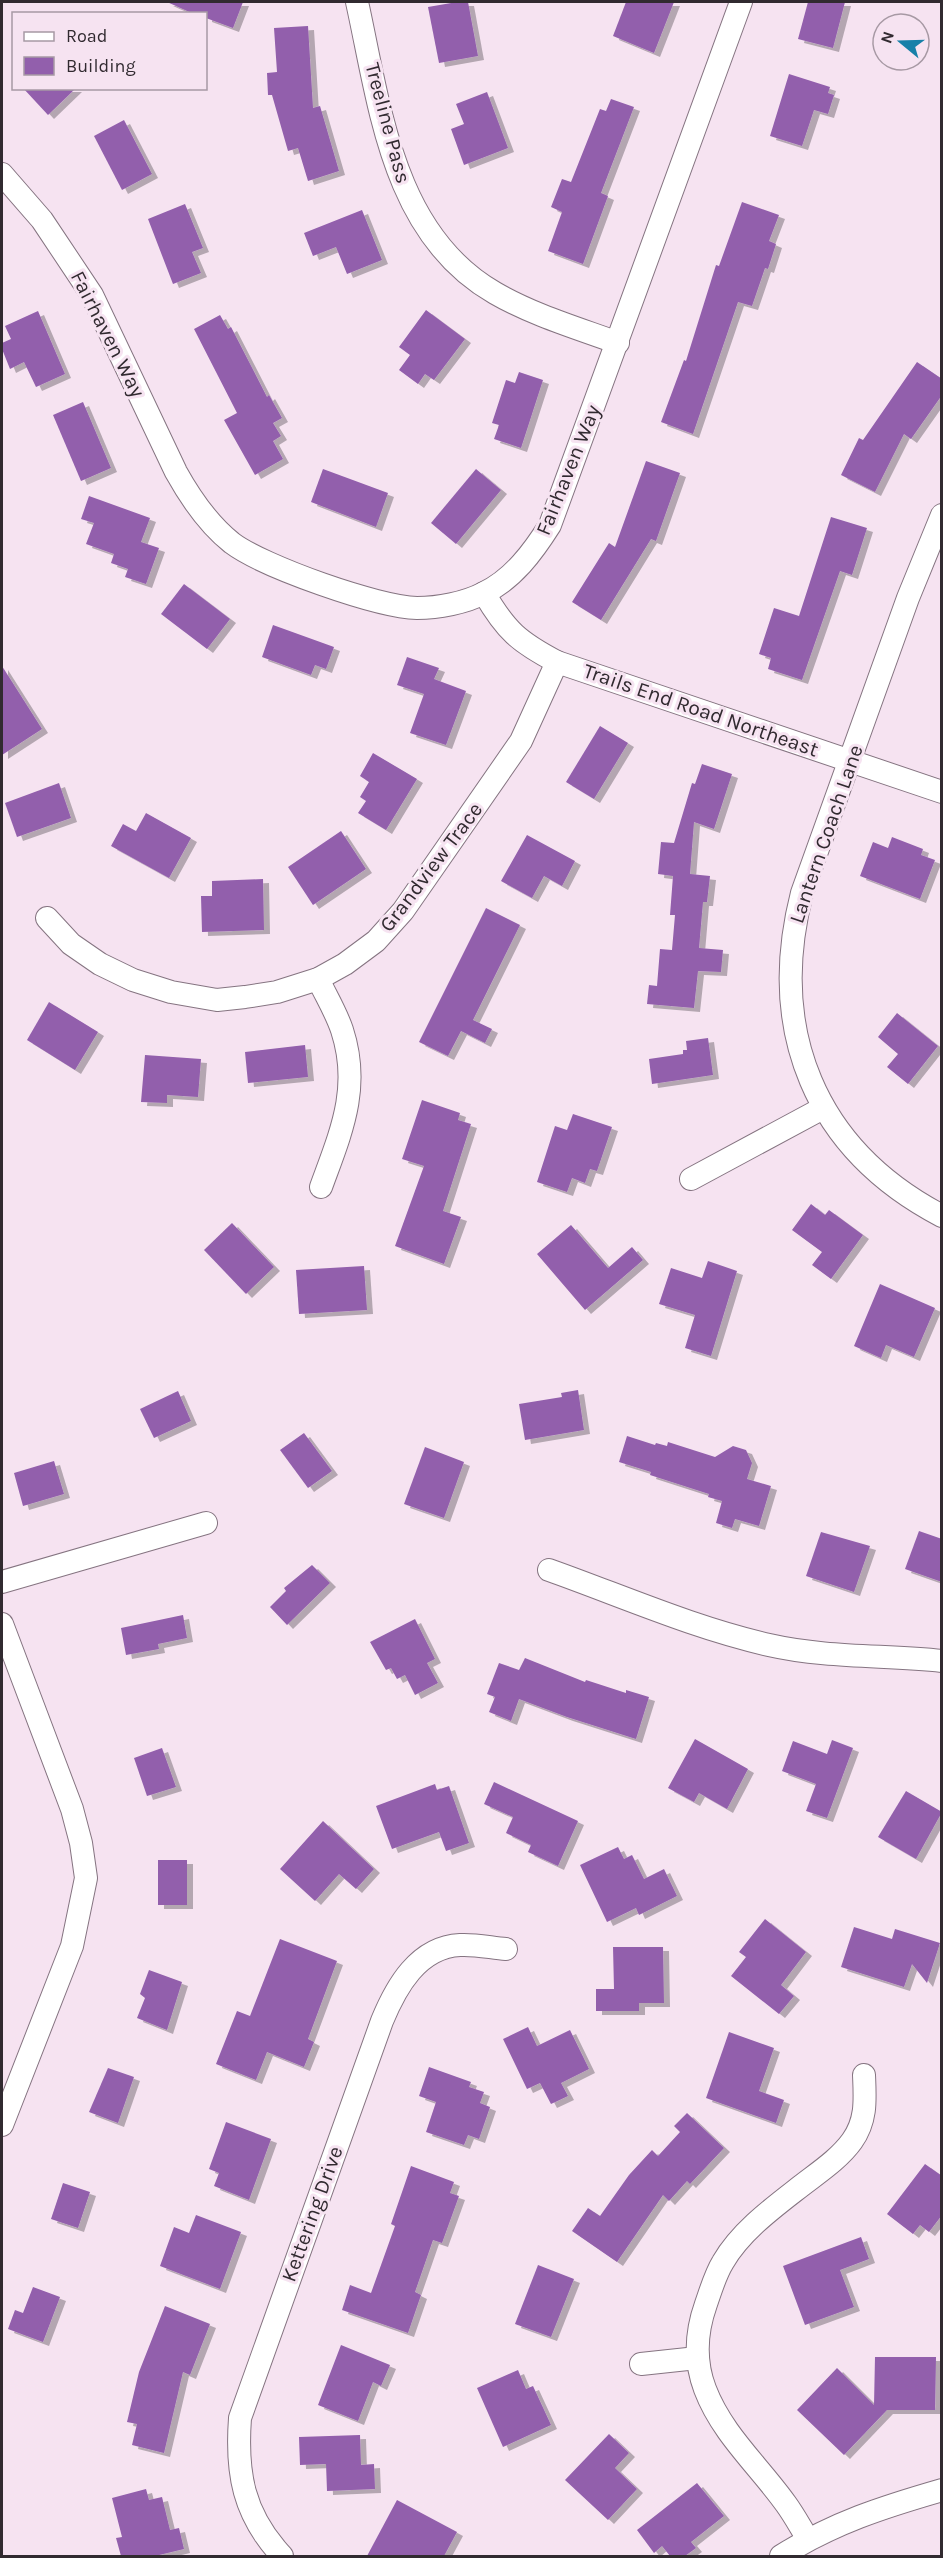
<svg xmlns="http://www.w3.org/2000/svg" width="943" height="2558" viewBox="0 0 943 2558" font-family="Karla,sans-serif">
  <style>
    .building { fill: #925fac; filter: url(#shadow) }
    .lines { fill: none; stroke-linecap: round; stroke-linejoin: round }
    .minor-casing { stroke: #857481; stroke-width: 24 }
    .minor { stroke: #fff; stroke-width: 22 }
    .labels { text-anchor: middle; stroke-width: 6; stroke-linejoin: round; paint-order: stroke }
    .street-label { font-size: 21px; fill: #312a30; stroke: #f6e3f1 }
  </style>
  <defs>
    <filter id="shadow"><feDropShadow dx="6" dy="4" stdDeviation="0" flood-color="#0004"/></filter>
  </defs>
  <rect width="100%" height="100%" fill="#f6e3f1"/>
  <g class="building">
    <path d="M167 2H243L233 28 206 18V14H194Z"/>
    <path d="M457 2H468L478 56 439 63 428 7Z"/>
    <path d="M626 2H674L654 53 613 36Z"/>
    <path d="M808 2H845L833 48 798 39Z"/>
    <path d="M308 26 313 108 320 106 339 171 308 181 298 148 288 151 272 95H268L267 73 277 72 274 28Z"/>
    <path d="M789 74 830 87 828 93 834 95 828 114 814 110 802 146 770 136Z"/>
    <path d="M23 88H76L48 115Z"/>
    <path d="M487 92 508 148 464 165 451 129 464 124 456 104Z"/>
    <path d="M611 99 634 107 601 193 608 196 583 264 548 251 562 212 551 207 562 179 571 182 600 109 606 111Z"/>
    <path d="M124 120 152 174 122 190 94 136Z"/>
    <path d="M742 202 779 215 769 241 776 244 768 269 765 268 752 306 738 302 693 434 661 422 684 360 686 361 716 265 719 266Z"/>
    <path d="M185 204 203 248 192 252 201 273 173 284 148 219Z"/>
    <path d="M362 210 382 260 347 274 336 247 313 256 304 233Z"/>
    <path d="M426 310 465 339 434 380 425 374 418 384 399 370 410 355 399 347Z"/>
    <path d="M38 311 65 374 36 387 24 362 10 369 2 349V343L11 339 5 326Z"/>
    <path d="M220 315 228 329 231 327 267 397 269 395 282 418 273 423 281 436 273 441 283 459 255 475 224 420 237 413 194 329Z"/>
    <path d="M917 362 942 379V395L911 439 904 434 875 492 841 475 859 438 863 440Z"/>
    <path d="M519 372 543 380 521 448 494 439 499 425 492 423 506 380 515 383Z"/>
    <path d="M83 402 111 468 81 481 53 415Z"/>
    <path d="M646 461 680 473 656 541 651 539 601 620 572 602 609 543 615 547Z"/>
    <path d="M323 469 388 493 376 527 311 502Z"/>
    <path d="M476 469 501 490 456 544 431 523Z"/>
    <path d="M89 496 150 518 141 542 159 548 146 584 125 577 128 569 111 563 114 554 86 544 94 523 81 519Z"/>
    <path d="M831 517 867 528 852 575 840 571 802 680 768 669 771 658 759 654 774 608 799 616Z"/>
    <path d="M184 584 230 619 207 649 161 614Z"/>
    <path d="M273 625 334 647 326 669 315 665 311 675 262 657Z"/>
    <path d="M407 657 439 668 434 679 466 691 446 745 410 733 424 694 397 685Z"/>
    <path d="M2 666 42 729 2 755Z"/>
    <path d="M600 726 628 743 594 799 566 782Z"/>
    <path d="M373 753 417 779 386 830 358 813 366 801 360 797 369 782 360 776Z"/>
    <path d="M702 764 732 774 714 829 694 822 690 874 710 876 707 902H703L699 948 723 950 721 972 698 971 694 1008 647 1004 649 985 657 986 660 949 672 950 675 915H670L673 876 658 874 661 842 674 843 692 783 695 784Z"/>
    <path d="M59 783 71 818 17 837 5 803Z"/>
    <path d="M146 813 191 838 169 878 111 846 123 824 136 831Z"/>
    <path d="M341 831 366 869 313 905 288 867Z"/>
    <path d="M527 835 575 861 562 886 544 876 532 898 501 881Z"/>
    <path d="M892 837 923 849 921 855 935 860 920 899 860 876 873 842 888 848Z"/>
    <path d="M263 879 264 930 202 932 201 896H212V881Z"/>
    <path d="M486 908 520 925 473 1020 492 1029 485 1043 461 1031 448 1056 419 1042Z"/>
    <path d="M49 1002 98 1032 75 1070 27 1040Z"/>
    <path d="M897 1013 938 1046 908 1084 887 1067 898 1054 878 1037Z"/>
    <path d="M708 1038 713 1075 652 1084 649 1059 683 1054V1050H687L686 1041Z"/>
    <path d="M305 1045 308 1077 248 1083 245 1052Z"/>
    <path d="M145 1055 201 1059 198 1097 167 1095V1103L141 1102Z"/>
    <path d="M422 1100 460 1113 458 1120 471 1124 443 1211 461 1217 444 1264 395 1246 424 1166 402 1159Z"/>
    <path d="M573 1114 612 1127 597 1171 590 1169 585 1183 572 1178 567 1192 537 1182 555 1126 567 1130Z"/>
    <path d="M811 1204 825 1215 829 1210 863 1235 831 1279 812 1265 822 1252 792 1230Z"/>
    <path d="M232 1223 274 1267 246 1294 204 1250Z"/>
    <path d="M571 1225 608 1268 632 1247 643 1260 585 1310 537 1254Z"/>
    <path d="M708 1261 737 1271 711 1356 685 1348 695 1315 659 1304 671 1268 702 1278Z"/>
    <path d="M364 1266 367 1310 299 1314 296 1270Z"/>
    <path d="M880 1284 935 1308 914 1357 886 1345 881 1358 854 1346Z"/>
    <path d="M578 1390 584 1430 525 1440 519 1404 562 1397 561 1393Z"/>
    <path d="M178 1391 191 1421 154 1438 140 1409Z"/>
    <path d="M304 1433 332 1471 308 1488 280 1450Z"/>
    <path d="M627 1436 655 1445 656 1443 667 1446 668 1442 715 1457 733 1446 746 1450 752 1463 747 1479 771 1486 759 1526 735 1519 732 1528 716 1523 722 1501 708 1497 709 1494 650 1475 651 1472 619 1462Z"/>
    <path d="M425 1447 464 1462 444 1518 404 1504Z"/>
    <path d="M54 1461 64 1494 23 1506 14 1473Z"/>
    <path d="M919 1531 942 1539V1582L905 1569Z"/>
    <path d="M821 1532 870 1546 854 1592 806 1576Z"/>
    <path d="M312 1565 330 1583 287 1625 270 1607 286 1591 284 1588Z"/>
    <path d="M183 1615 187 1638 158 1644 159 1649 126 1655 121 1628Z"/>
    <path d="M415 1619 435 1659 427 1663 438 1683 415 1695 405 1675 397 1679 391 1668 386 1670 370 1642Z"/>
    <path d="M525 1658 585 1682 586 1680 626 1693V1690L649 1697 636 1739 567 1717 519 1699 511 1721 489 1712 495 1697 487 1694 499 1663 519 1670Z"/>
    <path d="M695 1739 748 1769 727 1809 699 1793 694 1802 668 1788Z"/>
    <path d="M832 1740 853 1748 827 1818 806 1811 816 1784 782 1771 793 1741 827 1754Z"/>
    <path d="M162 1748 176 1787 147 1796 134 1758Z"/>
    <path d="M494 1782 578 1821 558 1866 528 1852 531 1845 506 1833 513 1817 484 1804Z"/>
    <path d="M435 1784 437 1790 449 1786 469 1843 446 1851 439 1832 392 1849 376 1806Z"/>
    <path d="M906 1791 942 1812 916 1859 878 1837Z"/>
    <path d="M323 1821 374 1869 356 1889 339 1874 315 1901 280 1869Z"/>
    <path d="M618 1847 624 1859 632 1855 644 1879 664 1869 677 1896 639 1915 636 1908 607 1922 580 1865Z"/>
    <rect x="158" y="1860" width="29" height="45"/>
    <path d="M765 1919 806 1952 781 1985 794 1996 779 2014 731 1976 746 1957 739 1952Z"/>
    <path d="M854 1927 892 1939 895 1929 940 1943 927 1983 912 1964 904 1987 841 1967Z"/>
    <path d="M280 1939 337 1961 308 2039 314 2042 304 2067 267 2052 256 2080 216 2064 237 2011 250 2016Z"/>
    <path d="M613 1947H663L664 2003H639V2011H596V1989H614Z"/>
    <path d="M149 1970 182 1982 167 2030 137 2018 145 1998 140 1994Z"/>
    <path d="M528 2027 537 2046 570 2030 589 2069 561 2083 568 2096 551 2104 540 2083 527 2089 503 2039Z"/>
    <path d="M729 2032 774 2048 759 2091 784 2100 776 2123 706 2098Z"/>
    <path d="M429 2067 471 2082 469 2087 484 2092 480 2103 490 2107 479 2139 468 2135 464 2145 426 2132 436 2102 419 2096Z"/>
    <path d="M108 2068 134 2077 118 2123 89 2112Z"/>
    <path d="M687 2113 724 2148 690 2184 687 2181 669 2201 663 2195 617 2262 572 2231 588 2208 600 2216 629 2175 652 2150 658 2156 680 2132 674 2126Z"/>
    <path d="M226 2122 271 2139 249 2200 214 2186 219 2173 209 2169Z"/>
    <path d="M925 2164 942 2176V2215L929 2232 920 2225 913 2234 887 2214Z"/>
    <path d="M411 2166 454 2182 450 2193 459 2196 442 2243 433 2240 415 2292 421 2295 408 2333 342 2310 350 2285 371 2293 395 2226 391 2224Z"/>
    <path d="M63 2183 90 2192 78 2228 51 2219Z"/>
    <path d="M196 2215 241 2232 220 2289 160 2266 174 2227 189 2233Z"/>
    <path d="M861 2237 869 2259 840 2270 854 2307 805 2325 783 2266Z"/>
    <path d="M538 2265 574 2279 551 2337 515 2324Z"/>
    <path d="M33 2287 60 2297 43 2342 8 2329 15 2310 23 2313Z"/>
    <path d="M165 2306 210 2324 190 2375 183 2372 164 2453 132 2445 137 2424 127 2422 139 2372Z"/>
    <path d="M341 2345 390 2365 381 2386 373 2382 358 2421 318 2405Z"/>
    <path d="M875 2357H936L935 2410H887L844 2455 797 2410 837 2368 874 2405Z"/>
    <path d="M518 2370 526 2389 533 2386 551 2425 503 2447 477 2388Z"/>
    <path d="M609 2434 629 2453 615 2468 637 2489 608 2520 565 2480Z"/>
    <path d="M360 2435 361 2465 374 2464 375 2489 327 2491 326 2464 300 2465 299 2437Z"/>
    <path d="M697 2483 724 2516 691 2542 696 2548 685 2556H670L662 2546 654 2553 637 2530Z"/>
    <path d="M146 2489 149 2500 162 2497 170 2530 179 2528 184 2549 155 2556H121L116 2538 122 2537 112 2498Z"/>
    <path d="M397 2500 457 2532 444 2556H367Z"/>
  </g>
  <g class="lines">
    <defs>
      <g id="minor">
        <path d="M357 2C380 106 392 234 495 293 533 315 577 328 618 343"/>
        <path d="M2 174 42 220 92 295 176 472C191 499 208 524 232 543 264 567 378 607 417 608 438 608 465 603 484 593 513 579 533 552 550 525L741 2"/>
        <path d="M942 515 908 598 802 893C767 1030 814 1149 942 1216"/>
        <path d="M484 593C506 631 519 642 557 662L942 792"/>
        <path d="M47 918 71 944 100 964 133 980 171 992 217 1000 245 997 277 992 318 979 345 964 376 941 403 911 521 741 557 662"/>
        <path d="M318 979C326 996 336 1012 342 1030 361 1088 341 1132 321 1187"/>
        <path d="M691 1179 823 1108"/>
        <path d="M549 1570C622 1596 694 1628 769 1645 826 1658 884 1655 942 1661"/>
        <path d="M2 1582 206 1523"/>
        <path d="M2 1624 72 1809 81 1843 86 1878 72 1946 2 2125"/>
        <path d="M641 2364 697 2358"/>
        <path d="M808 2539C801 2528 794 2515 786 2504 759 2466 722 2434 705 2389 694 2360 696 2332 706 2304 711 2290 715 2275 723 2262 741 2231 774 2207 801 2186 819 2172 839 2159 852 2141 867 2120 865 2099 864 2075"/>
        <path d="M282 2556C243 2514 236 2473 240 2418L382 2021C396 1987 418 1947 460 1945 475 1944 492 1948 506 1949"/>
        <path d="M781 2556C833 2523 883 2507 942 2490"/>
      </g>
    </defs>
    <use href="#minor" class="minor-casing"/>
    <use href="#minor" class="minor"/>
  </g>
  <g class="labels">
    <g class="street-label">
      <text transform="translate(388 123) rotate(75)" y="7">Treeline Pass</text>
      <text transform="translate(108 334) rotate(63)" y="7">Fairhaven Way</text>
      <text transform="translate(568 470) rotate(-68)" y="7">Fairhaven Way</text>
      <text transform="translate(701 710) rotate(19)" y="7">Trails End Road Northeast</text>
      <text transform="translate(826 834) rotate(-71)" y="7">Lantern Coach Lane</text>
      <text transform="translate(431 867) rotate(-53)" y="7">Grandview Trace</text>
      <text transform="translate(312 2214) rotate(-70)" y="7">Kettering Drive</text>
    </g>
  </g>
  <rect width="943" height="2558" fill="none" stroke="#312a30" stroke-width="6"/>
  <rect x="12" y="12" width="195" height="78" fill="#f6e3f1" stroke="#a799a4" stroke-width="1.5"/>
  <rect x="24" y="32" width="30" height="9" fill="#ffffff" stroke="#a799a4" stroke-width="1.5"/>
  <text x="66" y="42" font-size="18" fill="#312a30">Road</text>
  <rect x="24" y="57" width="30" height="18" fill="#925fac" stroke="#a799a4" stroke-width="1.5"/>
  <text x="66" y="72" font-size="18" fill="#312a30">Building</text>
  <g transform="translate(901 42) rotate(289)"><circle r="28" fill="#f6e3f1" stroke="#a799a4" stroke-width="1.5"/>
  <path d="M0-4.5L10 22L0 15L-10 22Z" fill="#1780a9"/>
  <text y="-9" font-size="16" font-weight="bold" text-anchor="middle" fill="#312a30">N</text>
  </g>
</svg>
